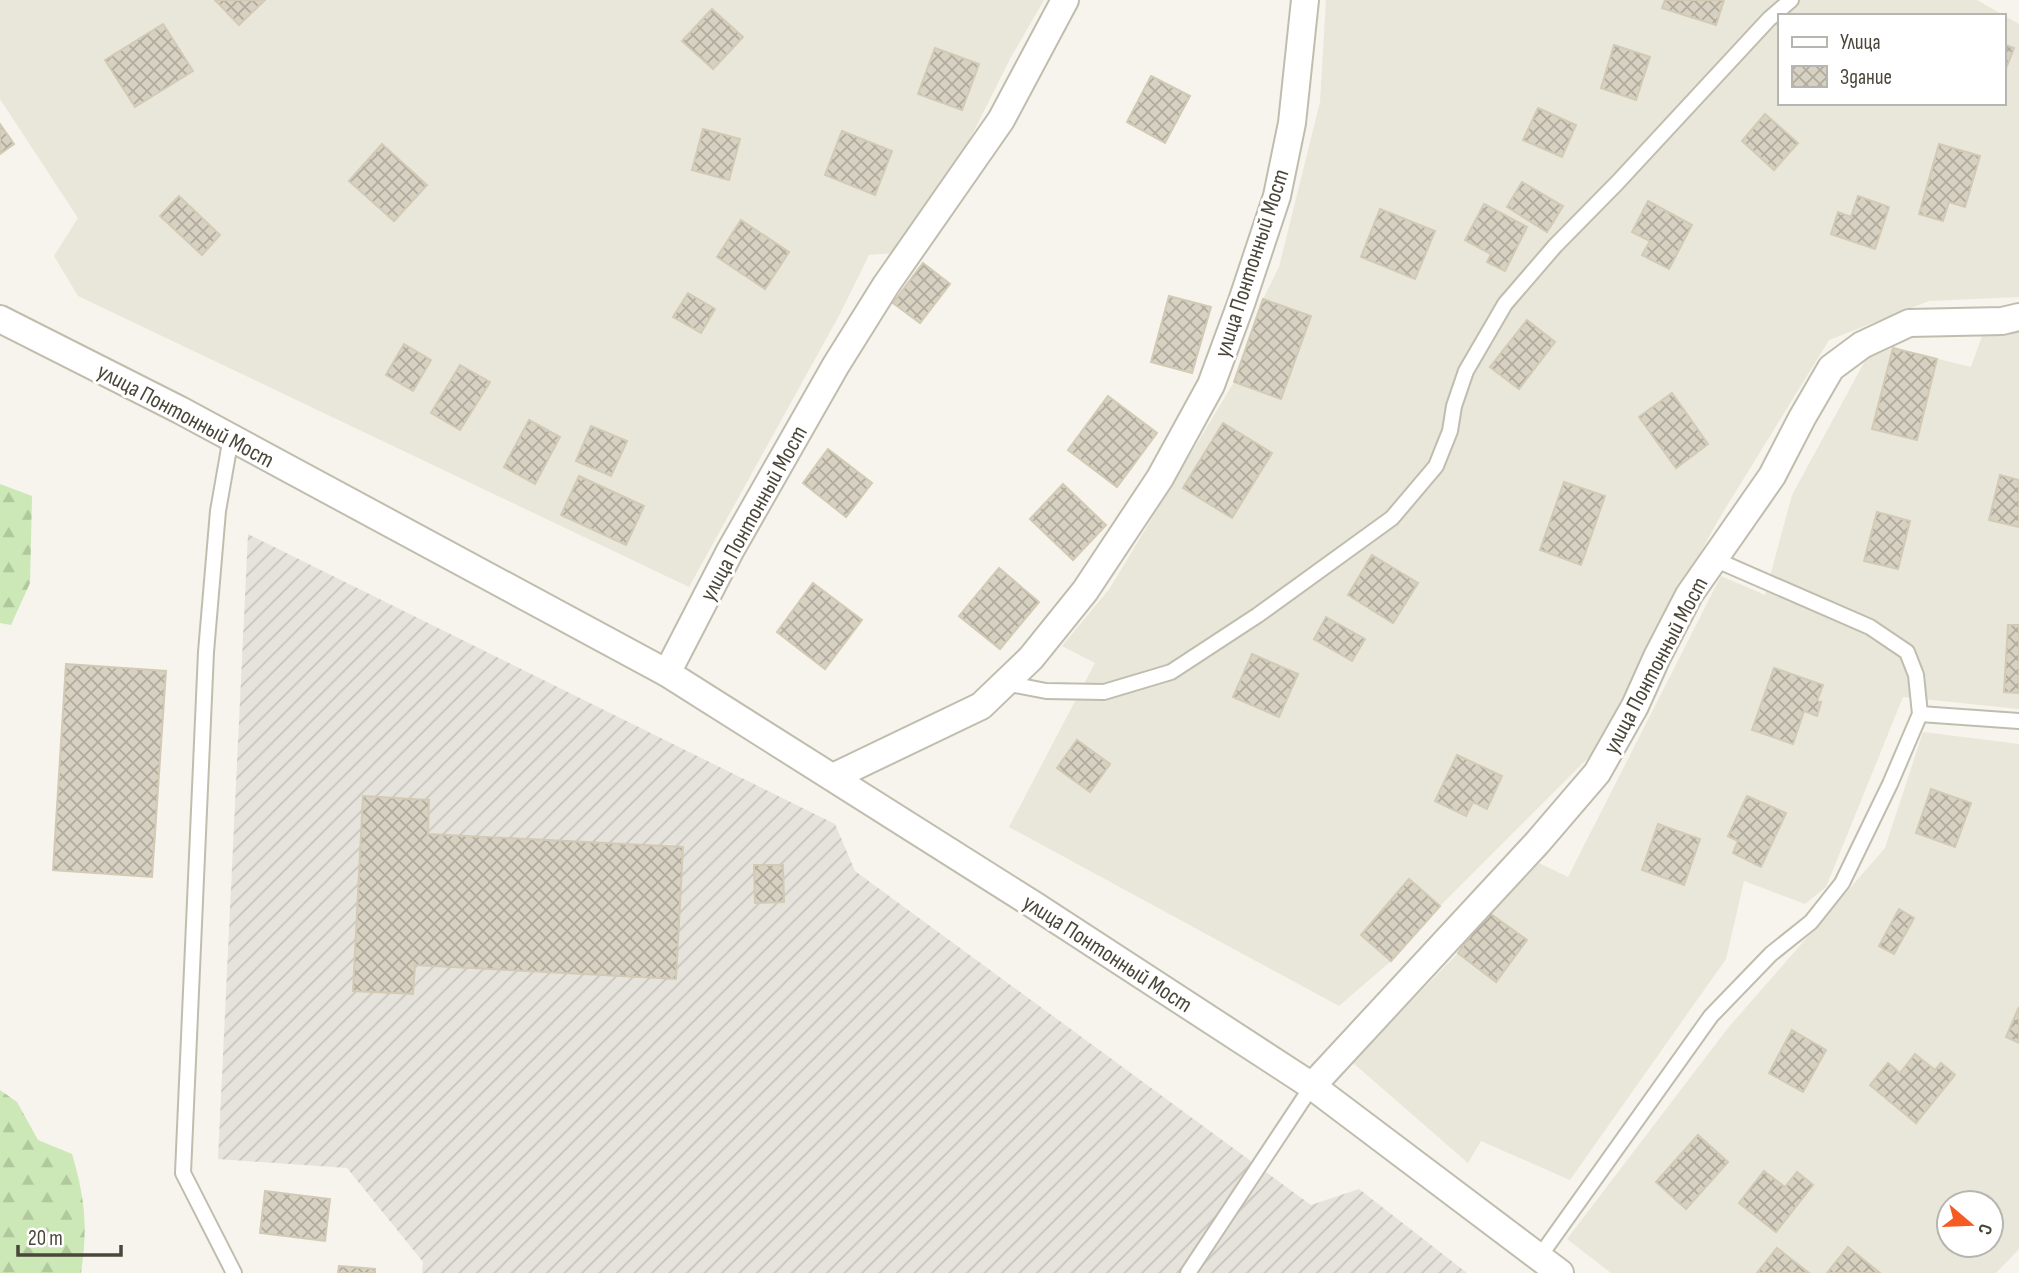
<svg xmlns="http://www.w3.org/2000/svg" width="2019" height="1273" viewBox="0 0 2019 1273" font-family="'Sofia Sans Condensed',sans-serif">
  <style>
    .residential { fill: #e9e6da; fill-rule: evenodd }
    .industrial { fill: url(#industrial-furrows) }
    .forest { fill: url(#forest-firs) }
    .building { fill: url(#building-cross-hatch); stroke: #d2cab5; stroke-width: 2 }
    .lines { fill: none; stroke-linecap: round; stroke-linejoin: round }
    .lane-casing { stroke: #c1bdae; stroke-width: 18 }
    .street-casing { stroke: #c1bdae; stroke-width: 30 }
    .lane { stroke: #fff; stroke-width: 14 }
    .street { stroke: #fff; stroke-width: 26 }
    .labels { text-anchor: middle; stroke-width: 6; stroke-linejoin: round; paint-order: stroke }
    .street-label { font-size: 23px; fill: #4a4639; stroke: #fff }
  </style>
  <defs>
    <pattern id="industrial-furrows" width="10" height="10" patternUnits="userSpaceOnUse" patternTransform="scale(1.75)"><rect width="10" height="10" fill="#e6e3dd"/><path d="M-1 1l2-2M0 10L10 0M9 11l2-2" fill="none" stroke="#c7c4be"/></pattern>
    <pattern id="forest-firs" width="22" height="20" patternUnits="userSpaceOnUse" patternTransform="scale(1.75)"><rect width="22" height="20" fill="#cce8b6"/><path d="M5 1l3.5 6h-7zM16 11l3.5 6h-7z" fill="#b1c89d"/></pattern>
    <pattern id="building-cross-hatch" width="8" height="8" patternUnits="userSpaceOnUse" patternTransform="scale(1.75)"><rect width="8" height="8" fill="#d7d1c1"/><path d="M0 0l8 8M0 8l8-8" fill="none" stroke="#b0ab9e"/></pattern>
  </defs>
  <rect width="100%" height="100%" fill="#f6f4ec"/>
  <g class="residential">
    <path d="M0 0H1044L1010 59 969 141 893 253 869 255 841 312 689 587 78 296 54 256 78 218 0 99Z"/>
    <path d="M1326 0H1977L2019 24V297L1929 301 1829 340 1717 522 1593 753 1440 906 1391 961 1339 1006 1009 827 1095 663 1062 646 1110 588 1234 382 1263 299 1279 267 1320 102ZM1779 16H2003V103H1779Z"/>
    <path d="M2019 328V709L1903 697 1826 887 1805 904 1744 881 1726 959 1570 1180 1481 1141 1468 1163 1352 1062 1458 953 1488 912 1539 863 1568 877 1721 576 1765 595 1792 495 1866 359 1893 348 1971 367 1982 336Z"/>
    <path d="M1923 732 2019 744V1249L1996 1273H1611L1567 1239 1728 1028 1885 848ZM1949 1203H1991V1245H1949Z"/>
  </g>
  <path class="industrial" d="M248 534 835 824 855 871 1311 1205 1359 1189 1467 1273H422L423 1262 347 1168 218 1159Z"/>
  <g class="forest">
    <path d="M0 484 32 496 30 583 11 625 0 623Z"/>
    <path d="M0 1090 17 1102 38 1140 72 1154C85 1198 88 1227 81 1273H0Z"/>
  </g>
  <g class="building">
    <path d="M215 0H265L239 25Z"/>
    <path d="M1665 0H1724L1716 25 1662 8Z"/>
    <path d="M712 9 743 37 713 69 682 41Z"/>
    <path d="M163 24 193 71 135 107 105 60Z"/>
    <path d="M2003 44 2014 48 2003 76Z"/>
    <path d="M1614 45 1650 57 1636 100 1601 88Z"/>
    <path d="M935 48 979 64 962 110 918 94Z"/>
    <path d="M1151 76 1190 96 1165 143 1127 122Z"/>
    <path d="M1538 108 1576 125 1562 157 1523 140Z"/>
    <path d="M1765 114 1798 143 1774 170 1742 141Z"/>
    <path d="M0 124 14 144 0 154Z"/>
    <path d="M703 129 740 139 729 180 692 170Z"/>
    <path d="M842 131 892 151 875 195 825 175Z"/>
    <path d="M382 144 427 185 394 221 349 181Z"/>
    <path d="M1939 144 1980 156 1965 207 1949 202 1943 221 1919 214Z"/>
    <path d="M1522 182 1563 206 1547 232 1507 207Z"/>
    <path d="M179 196 220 235 202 255 160 216Z"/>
    <path d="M1858 196 1889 207 1875 249 1831 234 1838 212 1851 217Z"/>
    <path d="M1648 201 1692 225 1669 269 1642 255 1650 241 1632 232Z"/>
    <path d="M1484 204 1527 227 1505 271 1487 262 1491 254 1465 240Z"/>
    <path d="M1380 209 1435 231 1415 279 1361 257Z"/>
    <path d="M741 220 789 252 765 289 717 257Z"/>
    <path d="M923 263 950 284 920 323 893 303Z"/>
    <path d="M688 293 715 309 701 333 673 317Z"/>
    <path d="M1169 296 1211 307 1192 373 1151 362Z"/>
    <path d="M1263 299 1311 316 1281 399 1234 382Z"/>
    <path d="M1527 320 1555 342 1519 389 1490 367Z"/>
    <path d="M404 344 431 360 413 391 386 375Z"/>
    <path d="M1893 348 1937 359 1917 440 1872 429Z"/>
    <path d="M460 365 490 382 460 430 431 413Z"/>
    <path d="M1672 393 1708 444 1676 468 1639 417Z"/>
    <path d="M1108 396 1157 433 1117 487 1068 450Z"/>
    <path d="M529 420 560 437 535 484 504 467Z"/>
    <path d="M1223 423 1272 453 1232 518 1183 488Z"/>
    <path d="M591 426 627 441 611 476 576 461Z"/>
    <path d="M828 449 872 483 846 517 803 483Z"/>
    <path d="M2000 475 2019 480V527L1989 520Z"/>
    <path d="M579 476 644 506 626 545 561 515Z"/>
    <path d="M1564 482 1605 496 1581 565 1540 550Z"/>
    <path d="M1063 484 1106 525 1073 560 1030 519Z"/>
    <path d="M1877 512 1910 521 1898 569 1864 561Z"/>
    <path d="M1372 555 1418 583 1393 623 1348 595Z"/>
    <path d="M999 568 1039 602 1000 649 959 616Z"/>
    <path d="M813 583 862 620 825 669 777 632Z"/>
    <path d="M1326 617 1365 639 1352 661 1314 639Z"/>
    <path d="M2008 625H2019V693L2004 692Z"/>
    <path d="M1252 654 1298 674 1279 717 1233 697Z"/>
    <path d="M66 664 166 671 152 877 53 870Z"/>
    <path d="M1774 668 1823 685 1817 701 1821 702 1817 716 1804 711 1793 744 1752 730Z"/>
    <path d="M1077 740 1110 764 1090 792 1057 768Z"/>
    <path d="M1457 755 1502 776 1487 809 1473 802 1466 816 1435 801Z"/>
    <path d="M1931 789 1971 803 1955 847 1916 833Z"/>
    <path d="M363 796 429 800 428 834 683 847 676 979 415 965 413 994 353 991Z"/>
    <path d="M1747 796 1786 813 1761 867 1733 853 1738 841 1728 836Z"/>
    <path d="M1658 824 1700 839 1684 885 1642 870Z"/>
    <path d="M754 865H783L784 902 755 903Z"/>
    <path d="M1409 879 1440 906 1391 961 1361 935Z"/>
    <path d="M1899 909 1914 918 1894 954 1879 946Z"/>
    <path d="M1488 912 1527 940 1496 982 1458 953Z"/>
    <path d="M2019 1007V1043L2006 1037Z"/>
    <path d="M1792 1030 1826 1050 1803 1092 1769 1073Z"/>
    <path d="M1915 1054 1935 1070 1941 1063 1955 1075 1916 1123 1870 1085 1888 1063 1900 1073Z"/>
    <path d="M1698 1135 1728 1162 1686 1209 1656 1182Z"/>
    <path d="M1764 1171 1785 1187 1797 1172 1813 1185 1776 1232 1739 1203Z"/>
    <path d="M265 1191 330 1199 325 1241 260 1233Z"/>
    <path d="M1848 1247 1880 1273H1827Z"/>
    <path d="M1777 1248 1809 1273H1757Z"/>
    <path d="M339 1266 375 1269V1273H338Z"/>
  </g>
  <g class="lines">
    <defs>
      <g id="lane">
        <path d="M231 437 218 511 206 652 183 1173 234 1273"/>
        <path d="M1005 683 1046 691 1104 692 1171 672 1258 615 1392 518 1436 466 1450 431 1454 406 1466 371 1505 304 1555 246 1617 183 1769 19 1791 0"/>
        <path d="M1920 714 2019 721"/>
        <path d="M1540 1256 1711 1016 1771 954 1811 922 1842 883 1890 784 1920 714 1916 675 1907 652 1870 627 1714 559"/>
        <path d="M1188 1273 1312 1086"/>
      </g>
      <g id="street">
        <path d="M0 319 180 410 667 673 1034 905 1312 1086 1560 1273"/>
        <path d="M667 673 730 551 836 365 886 285 1001 120 1065 0"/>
        <path d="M833 777 981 706 1031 658 1085 591 1160 478 1211 385 1242 301 1277 196 1292 123 1305 0"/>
        <path d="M1312 1086 1537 843 1597 773 1635 706 1657 657 1689 595 1772 476 1802 418 1831 368 1862 345 1909 323 2002 321 2019 317"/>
      </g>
    </defs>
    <use href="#lane" class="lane-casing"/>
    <use href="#street" class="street-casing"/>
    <use href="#lane" class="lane"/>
    <use href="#street" class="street"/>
  </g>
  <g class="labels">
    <g class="street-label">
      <text transform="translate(1251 263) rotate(-72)" y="8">улица Понтонный Мост</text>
      <text transform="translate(186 415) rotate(28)" y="8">улица Понтонный Мост</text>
      <text transform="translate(753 513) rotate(-61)" y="8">улица Понтонный Мост</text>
      <text transform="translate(1655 665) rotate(-62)" y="8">улица Понтонный Мост</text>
      <text transform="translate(1108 953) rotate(33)" y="8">улица Понтонный Мост</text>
    </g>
  </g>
  <rect x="1778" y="14" width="228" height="91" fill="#ffffff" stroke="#b7b5b0" stroke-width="2"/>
  <rect x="1792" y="37" width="35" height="10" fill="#ffffff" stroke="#b7b5b0" stroke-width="2"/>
  <text x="1840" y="49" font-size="21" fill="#4a4639">Улица</text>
  <rect x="1792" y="66" width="35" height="21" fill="url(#building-cross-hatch)" stroke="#b7b5b0" stroke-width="2"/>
  <text x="1840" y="84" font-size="21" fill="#4a4639">Здание</text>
  <g transform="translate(1970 1224) rotate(109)"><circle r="33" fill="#ffffff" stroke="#b7b5b0" stroke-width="2"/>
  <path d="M0-5L12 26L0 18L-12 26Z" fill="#f55c23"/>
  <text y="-10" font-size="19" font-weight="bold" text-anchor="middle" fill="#4a4639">С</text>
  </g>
  <path d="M18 1245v10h103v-10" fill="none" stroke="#4a4639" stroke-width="3.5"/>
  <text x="28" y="1245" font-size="21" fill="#4a4639" stroke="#ffffff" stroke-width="5" paint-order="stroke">20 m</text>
</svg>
